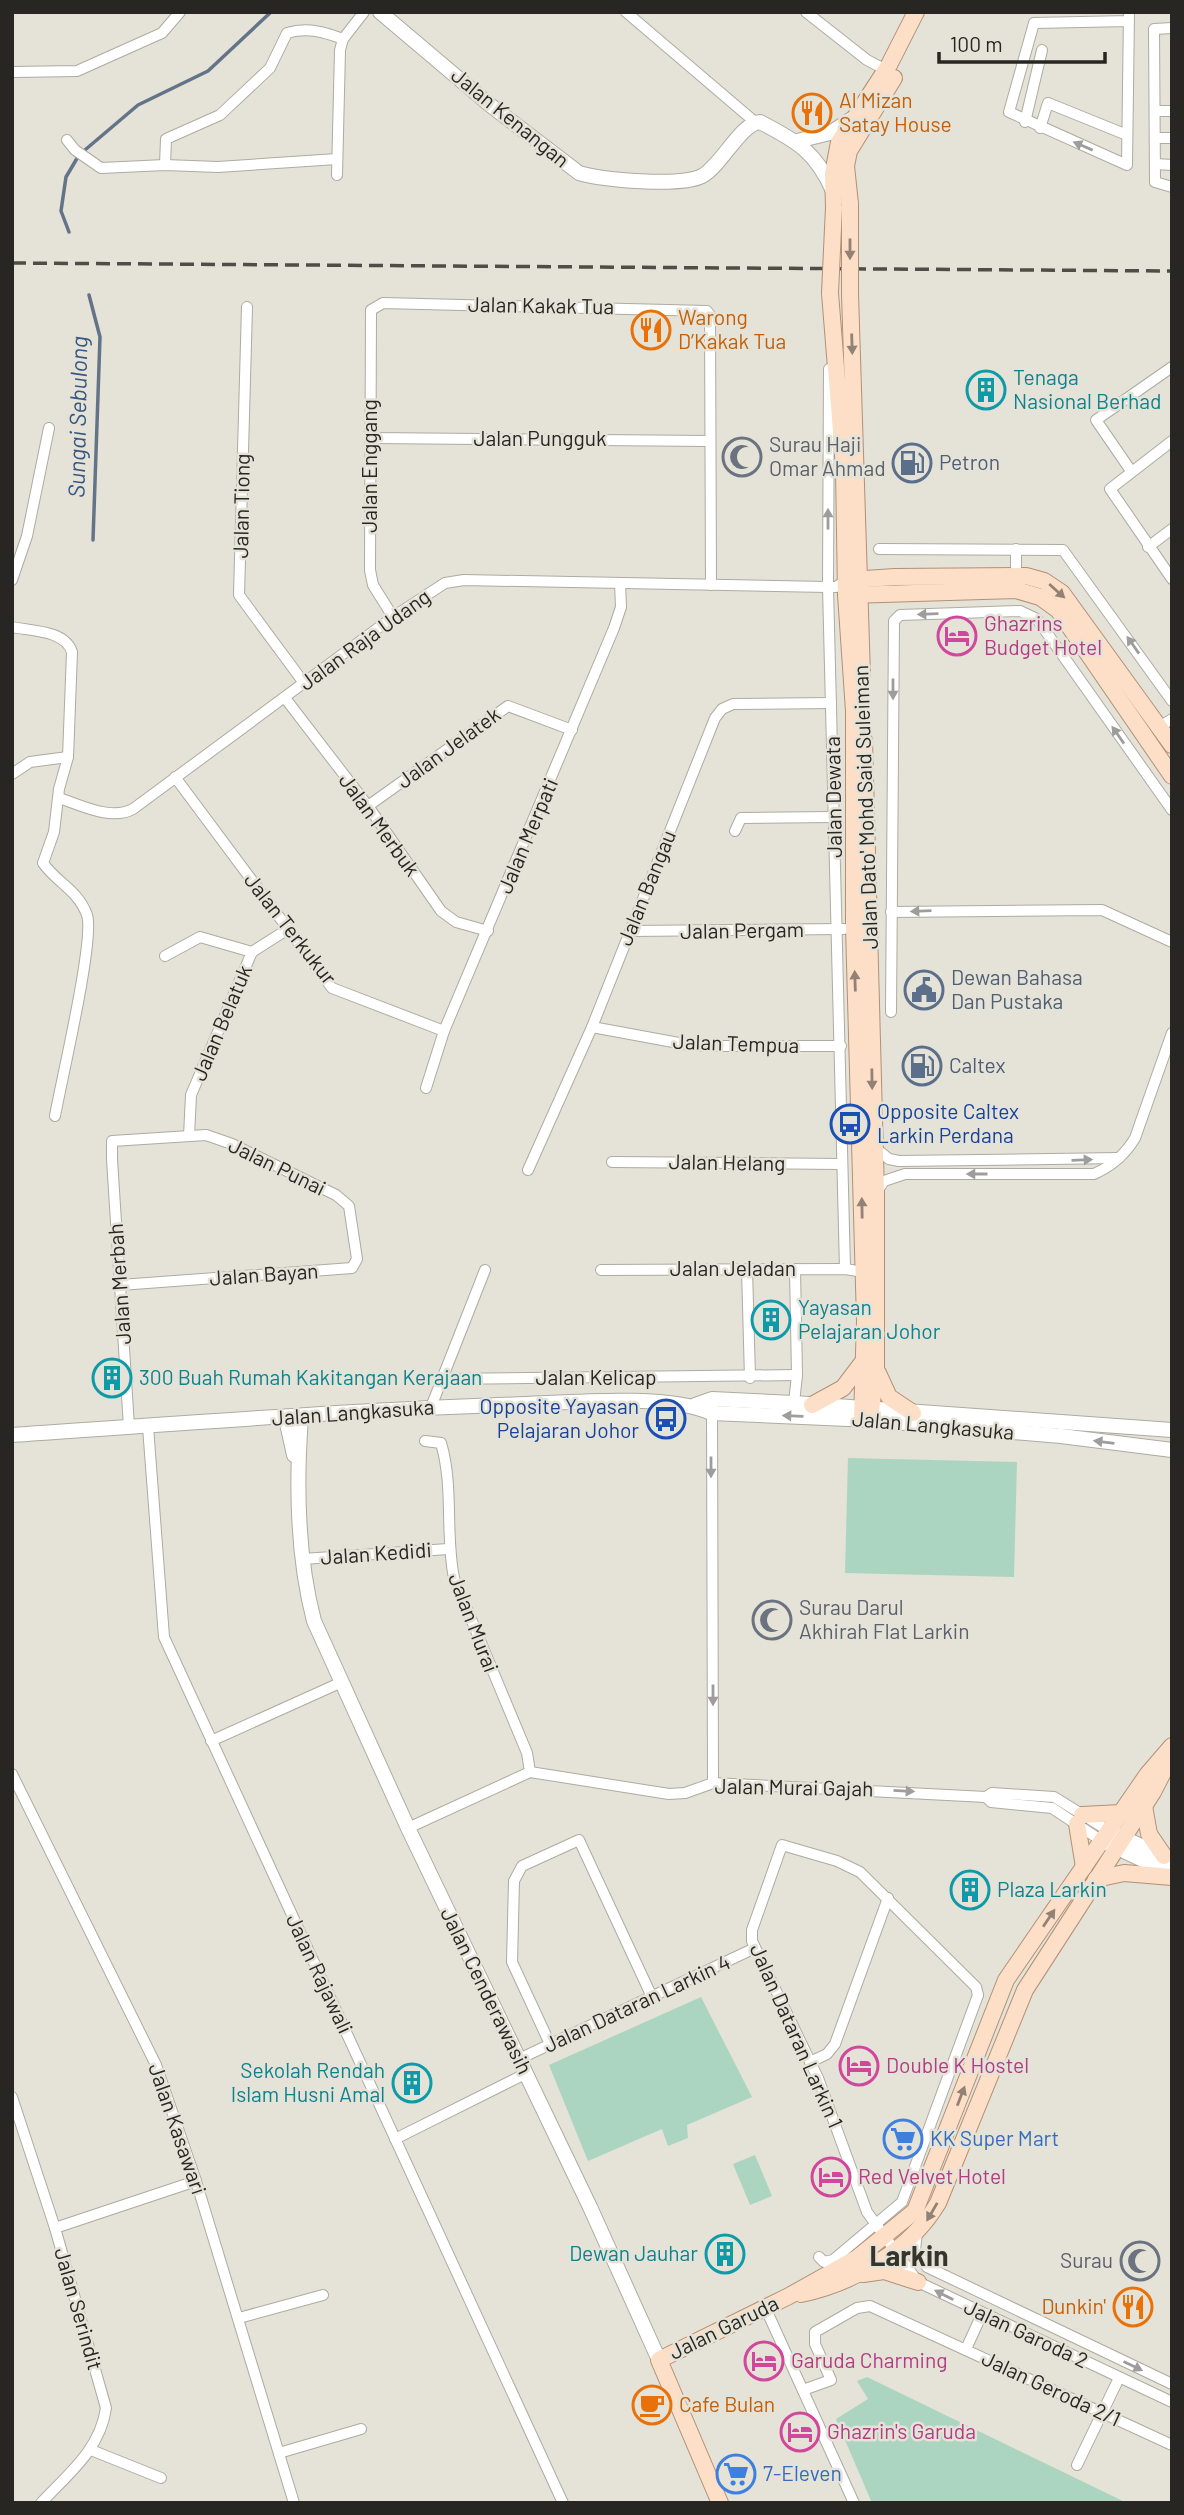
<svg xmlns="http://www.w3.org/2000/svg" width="1184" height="2515" viewBox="0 0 1184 2515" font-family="Barlow,sans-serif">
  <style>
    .green { fill: #abd5c1 }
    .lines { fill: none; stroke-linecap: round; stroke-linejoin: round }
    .stream { stroke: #647488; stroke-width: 3.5 }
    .street-casing { stroke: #aeaba1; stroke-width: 12 }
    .secondary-casing { stroke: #aeaba1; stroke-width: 16 }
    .primary-casing { stroke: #b19176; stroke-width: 18 }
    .street { stroke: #fff; stroke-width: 10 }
    .secondary { stroke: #fff; stroke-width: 14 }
    .primary { stroke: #fddfc8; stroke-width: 16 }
    .rail { stroke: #4e4d47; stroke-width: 3.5; stroke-dasharray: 14 7; stroke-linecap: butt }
    .primary-bridge-casing { stroke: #b19176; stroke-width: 18; stroke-linecap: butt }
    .primary-bridge { stroke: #fddfc8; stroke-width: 16 }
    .oneway { fill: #9e9d9c }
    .oneway2 { fill: #928275 }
    .labels { text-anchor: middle; stroke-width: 5; stroke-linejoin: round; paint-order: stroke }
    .food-label { font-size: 21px; fill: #c56008; stroke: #e5e2d7; text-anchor: start }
    .street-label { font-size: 21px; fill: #272622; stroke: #e5e2d7 }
    .culture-label { font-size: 21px; fill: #0d838f; stroke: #e5e2d7; text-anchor: start }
    .worship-label { font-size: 21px; fill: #5b616d; stroke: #e5e2d7; text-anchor: start }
    .service-label { font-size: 21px; fill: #4e5e75; stroke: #e5e2d7; text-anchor: start }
    .hotel-label { font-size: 21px; fill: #b23c85; stroke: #e5e2d7; text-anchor: start }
    .transit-label { font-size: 21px; fill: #164399; stroke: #e5e2d7; text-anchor: start }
    .shop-label { font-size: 21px; fill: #366cbe; stroke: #e5e2d7; text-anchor: start }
    .water-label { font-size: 23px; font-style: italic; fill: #365784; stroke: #e5e2d7 }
    .district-label { font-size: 28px; font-weight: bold; fill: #37342c; stroke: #e5e2d7 }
  </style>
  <rect width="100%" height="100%" fill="#e5e2d7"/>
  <g class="green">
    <path d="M848 1458 1017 1462 1014 1577 845 1573Z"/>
    <path d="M701 1997 752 2097 687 2125 688 2138 668 2146 662 2129 588 2161 549 2065Z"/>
    <path d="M755 2155 772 2196 750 2205 733 2164Z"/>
    <path d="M867 2377 1127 2503H872L836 2419 868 2399 857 2381Z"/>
  </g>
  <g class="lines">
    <g class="stream">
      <path d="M69 232 61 211 66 177 79 155 138 105 208 71 271 12"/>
      <path d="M89 295 100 337 93 540"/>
    </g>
    <defs>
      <g id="street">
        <path d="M626 12 755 122"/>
        <path d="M806 12 867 60 886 70"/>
        <path d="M1129 21 1034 23 1009 112 1127 165 1129 12"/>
        <path d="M1172 28 1154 29 1155 182 1172 187"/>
        <path d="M12 72 77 71 162 33 180 12"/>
        <path d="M1155 111H1172"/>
        <path d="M1025 122 1042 50"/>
        <path d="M1040 128 1048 103 1127 135"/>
        <path d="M1155 138H1172"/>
        <path d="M67 140 75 150 101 168 165 165 218 167 337 159"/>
        <path d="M1155 164 1172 165"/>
        <path d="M165 165 166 139 220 115 270 68 287 33C308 27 324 32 343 39"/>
        <path d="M337 175 340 50 343 39 364 12"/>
        <path d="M247 307 239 595 304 683"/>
        <path d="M829 369 828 587 845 1269"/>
        <path d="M370 438 710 441"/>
        <path d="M1172 441 1110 489 1172 579"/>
        <path d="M1131 471 1096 420 1172 367"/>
        <path d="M1148 547 1172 529"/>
        <path d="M879 549 1063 550 1172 701"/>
        <path d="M1016 549V576"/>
        <path d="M12 580 27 536 49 428"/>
        <path d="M393 617 373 585 370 570 371 310 383 303 707 311 710 315 711 585"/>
        <path d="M12 627C31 631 65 630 72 652L68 757 59 789 54 832 43 863C57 883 78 890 87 915 95 939 61 1082 55 1116"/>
        <path d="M285 698 368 806 441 911 456 922 488 931"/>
        <path d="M1159 727 1172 719"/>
        <path d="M12 774 30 762 68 757"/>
        <path d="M175 777 332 988 444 1031"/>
        <path d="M59 798C81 805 111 821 133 809L393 617 445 583 464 580 828 587H836L846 580"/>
        <path d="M368 806 508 706 572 730"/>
        <path d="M735 831 741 818 833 817"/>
        <path d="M891 912 1102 910 1172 942"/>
        <path d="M630 931 844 929"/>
        <path d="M165 956 200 937 252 952"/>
        <path d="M891 1012 894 621 900 615 1020 611 1037 619 1172 810"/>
        <path d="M592 1027 695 1046H841"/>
        <path d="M426 1088 444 1031 614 628 621 607 620 583"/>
        <path d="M189 1136 191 1095 252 952 288 929"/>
        <path d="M874 1147 889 1159 899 1161 1119 1158"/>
        <path d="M612 1162 841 1164"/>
        <path d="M528 1170 592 1027 715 718 722 709 733 704 831 703"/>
        <path d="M876 1193 884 1181 905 1174H1094C1112 1166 1125 1155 1135 1138L1172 1033"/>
        <path d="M747 1269 750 1378"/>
        <path d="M601 1270 845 1269 864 1272"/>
        <path d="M120 1285 352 1268 357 1259 349 1206 336 1195 232 1144 206 1135 112 1141V1159L129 1427"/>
        <path d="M442 1379 797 1375"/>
        <path d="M794 1403 797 1375 795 1269"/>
        <path d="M712 1405 713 1783"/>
        <path d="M431 1407 485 1270"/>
        <path d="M148 1427 164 1637 563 2503"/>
        <path d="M425 1441 441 1443C454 1487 445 1534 454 1578L527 1753 530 1772"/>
        <path d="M303 1559 448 1549"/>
        <path d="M211 1741 342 1682"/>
        <path d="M12 1774 156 2065 196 2181 294 2503"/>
        <path d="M986 1797 991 1802 1052 1808 1102 1841"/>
        <path d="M408 1828 530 1772 669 1794 685 1793 713 1783 986 1797 992 1793 1054 1797 1109 1831"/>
        <path d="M978 1995 976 1987 860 1872 837 1861 782 1845 752 1930V1941L818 2078 867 2212 918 2282 1172 2402"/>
        <path d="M550 2044 512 1962 514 1881 522 1866 579 1840 652 1997"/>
        <path d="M519 2059 755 1948"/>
        <path d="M810 2062 827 2054 835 2044 888 1898"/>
        <path d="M12 2097 55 2228 106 2408C100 2450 68 2474 41 2503"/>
        <path d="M395 2139 525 2074"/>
        <path d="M55 2228 196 2181"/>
        <path d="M917 2232 915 2250 927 2267 1172 2384"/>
        <path d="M819 2257 824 2262 833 2260 902 2202 978 1995"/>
        <path d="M765 2307 854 2503"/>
        <path d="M239 2318 323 2295"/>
        <path d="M966 2349 982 2314"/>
        <path d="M803 2390 831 2380 815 2344V2332L857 2308 870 2306 1172 2445"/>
        <path d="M91 2450 161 2478"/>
        <path d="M279 2453 361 2429"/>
        <path d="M1077 2465 1119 2378"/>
      </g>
      <g id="secondary">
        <path d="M380 12 490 105 579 173C603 180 680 187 702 176 721 166 741 123 760 122 797 141 816 152 833 191"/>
        <path d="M797 141 830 133 853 118"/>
        <path d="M695 1405 712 1399 794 1403 1172 1430"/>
        <path d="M301 1418C296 1484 297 1556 314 1621L408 1828 590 2207 659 2360"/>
        <path d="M286 1419 294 1455"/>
        <path d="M12 1435C184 1423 355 1410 527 1404 575 1402 670 1394 711 1413L871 1420 1061 1436 1172 1450"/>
        <path d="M1113 1833 1172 1860"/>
        <path d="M1107 1843 1172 1874"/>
      </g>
      <g id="primary">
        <path d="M850 204 846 166 849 151 894 78"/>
        <path d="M834 207 833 174 839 142 889 65 916 12"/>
        <path d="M830 293 844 468 846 595 854 711V928L865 1321 862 1419"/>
        <path d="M850 294 862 676"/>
        <path d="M850 580 895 577 1026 576 1044 581 1062 593 1172 745"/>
        <path d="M849 595 1016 590 1040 597 1058 610 1172 776"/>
        <path d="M864 740 876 1193V1368L871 1411"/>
        <path d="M878 1373 889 1397 913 1413"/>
        <path d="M812 1405 843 1388 862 1363"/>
        <path d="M1144 1806 1149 1834 1164 1856"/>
        <path d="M1082 1815 1121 1813"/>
        <path d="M1077 1824 1084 1867"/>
        <path d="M1096 1879 1124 1873 1172 1877"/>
        <path d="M863 2274 884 2271 918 2282"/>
        <path d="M801 2294C854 2283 910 2250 938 2203L1025 1990 1153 1792 1172 1755"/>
        <path d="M720 2503 659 2360 789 2296 857 2258 915 2211 1006 1980 1147 1775 1172 1746"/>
      </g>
    </defs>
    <use href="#street" class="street-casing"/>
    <use href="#secondary" class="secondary-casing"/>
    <use href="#primary" class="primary-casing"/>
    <use href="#street" class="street"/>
    <use href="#secondary" class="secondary"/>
    <use href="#primary" class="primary"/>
    <path class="rail" d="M12 263 1172 271"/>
    <defs>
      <g id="primary-bridge">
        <path d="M850 204V294"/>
        <path d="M830 293 834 207"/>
      </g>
    </defs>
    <use href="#primary-bridge" class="primary-bridge-casing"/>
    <use href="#primary-bridge" class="primary-bridge"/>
  </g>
  <defs><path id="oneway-solid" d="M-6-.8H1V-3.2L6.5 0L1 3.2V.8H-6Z" transform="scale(1.75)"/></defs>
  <g class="oneway">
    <use href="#oneway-solid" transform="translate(1083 146) rotate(-157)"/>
    <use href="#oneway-solid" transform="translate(828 519) rotate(-90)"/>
    <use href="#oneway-solid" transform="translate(928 614) rotate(178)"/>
    <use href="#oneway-solid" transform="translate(1133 645) rotate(-125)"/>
    <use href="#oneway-solid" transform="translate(893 689) rotate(90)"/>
    <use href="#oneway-solid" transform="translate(1118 735) rotate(-125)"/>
    <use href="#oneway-solid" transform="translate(921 911) rotate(178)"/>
    <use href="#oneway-solid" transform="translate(1082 1160) rotate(-2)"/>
    <use href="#oneway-solid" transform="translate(977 1174) rotate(180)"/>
    <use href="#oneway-solid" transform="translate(793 1416) rotate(-178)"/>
    <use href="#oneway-solid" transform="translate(1104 1442) rotate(-173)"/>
    <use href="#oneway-solid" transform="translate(711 1467) rotate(90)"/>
    <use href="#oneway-solid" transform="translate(713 1695) rotate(90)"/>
    <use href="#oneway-solid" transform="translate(904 1791) rotate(3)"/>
    <use href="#oneway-solid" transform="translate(944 2295) rotate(-153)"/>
    <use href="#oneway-solid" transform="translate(1133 2366) rotate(26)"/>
  </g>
  <g class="oneway2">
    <use href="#oneway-solid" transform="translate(850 249) rotate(90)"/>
    <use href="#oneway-solid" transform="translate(852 344) rotate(88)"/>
    <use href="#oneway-solid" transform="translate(1057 591) rotate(42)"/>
    <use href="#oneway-solid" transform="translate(855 981) rotate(-92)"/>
    <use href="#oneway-solid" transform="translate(872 1079) rotate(89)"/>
    <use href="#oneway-solid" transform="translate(862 1208) rotate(-91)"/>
    <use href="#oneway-solid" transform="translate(1049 1918) rotate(-56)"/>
    <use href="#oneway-solid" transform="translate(961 2096) rotate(-69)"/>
    <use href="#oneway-solid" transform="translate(932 2212) rotate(120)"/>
  </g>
  <defs>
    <symbol id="restaurant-ring" viewBox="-11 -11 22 22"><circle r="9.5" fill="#e5e2d7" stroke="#e8710a" stroke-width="1.5"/><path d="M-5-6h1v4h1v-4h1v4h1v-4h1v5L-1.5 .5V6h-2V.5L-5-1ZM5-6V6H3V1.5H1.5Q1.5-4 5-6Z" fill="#e8710a"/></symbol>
    <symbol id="building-ring" viewBox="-11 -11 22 22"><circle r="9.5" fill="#e5e2d7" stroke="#0f9aa8" stroke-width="1.5"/><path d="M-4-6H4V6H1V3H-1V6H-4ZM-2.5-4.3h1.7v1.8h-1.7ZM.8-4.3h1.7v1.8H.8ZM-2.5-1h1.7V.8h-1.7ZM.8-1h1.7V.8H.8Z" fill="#0f9aa8"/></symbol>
    <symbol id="mosque-ring" viewBox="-11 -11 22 22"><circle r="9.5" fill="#e5e2d7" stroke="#6b7280" stroke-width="1.5"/><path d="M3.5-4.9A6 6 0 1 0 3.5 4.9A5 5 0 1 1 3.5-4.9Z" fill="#6b7280"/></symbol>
    <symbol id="fuel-ring" viewBox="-11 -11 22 22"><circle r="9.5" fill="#e5e2d7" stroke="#5c6f8a" stroke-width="1.5"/><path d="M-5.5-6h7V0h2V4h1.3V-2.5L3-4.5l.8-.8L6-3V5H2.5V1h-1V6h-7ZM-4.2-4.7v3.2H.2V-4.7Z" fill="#5c6f8a"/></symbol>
    <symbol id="hotel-ring" viewBox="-11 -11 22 22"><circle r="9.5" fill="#e5e2d7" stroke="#d1479c" stroke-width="1.5"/><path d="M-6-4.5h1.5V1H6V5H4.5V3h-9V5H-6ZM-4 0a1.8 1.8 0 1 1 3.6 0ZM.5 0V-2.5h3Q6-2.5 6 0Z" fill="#d1479c"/></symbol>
    <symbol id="civic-ring" viewBox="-11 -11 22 22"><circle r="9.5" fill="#e5e2d7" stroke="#5c6f8a" stroke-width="1.5"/><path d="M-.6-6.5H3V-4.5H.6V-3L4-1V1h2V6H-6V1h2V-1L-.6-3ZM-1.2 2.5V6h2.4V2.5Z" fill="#5c6f8a"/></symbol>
    <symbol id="bus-ring" viewBox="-11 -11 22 22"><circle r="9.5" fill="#e5e2d7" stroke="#1a4fb4" stroke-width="1.5"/><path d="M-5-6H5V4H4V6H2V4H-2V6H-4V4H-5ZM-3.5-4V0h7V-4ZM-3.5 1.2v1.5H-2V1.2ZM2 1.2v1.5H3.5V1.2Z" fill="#1a4fb4"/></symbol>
    <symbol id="supermarket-ring" viewBox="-11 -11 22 22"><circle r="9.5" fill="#e5e2d7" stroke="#3f7fe0" stroke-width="1.5"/><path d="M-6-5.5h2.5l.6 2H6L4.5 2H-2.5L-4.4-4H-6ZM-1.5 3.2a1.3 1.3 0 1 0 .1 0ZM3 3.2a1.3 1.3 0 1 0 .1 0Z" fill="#3f7fe0"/></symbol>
    <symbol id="cafe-ring" viewBox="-11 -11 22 22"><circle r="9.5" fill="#e5e2d7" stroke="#e8710a" stroke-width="1.5"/><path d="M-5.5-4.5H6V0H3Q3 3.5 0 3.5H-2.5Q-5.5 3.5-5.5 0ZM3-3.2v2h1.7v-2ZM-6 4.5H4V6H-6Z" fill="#e8710a"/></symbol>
  </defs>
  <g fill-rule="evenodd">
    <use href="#restaurant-ring" x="790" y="91" width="44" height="44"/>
    <use href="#restaurant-ring" x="629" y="308" width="44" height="44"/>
    <use href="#building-ring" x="964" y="368" width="44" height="44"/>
    <use href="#mosque-ring" x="720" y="435" width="44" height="44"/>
    <use href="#fuel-ring" x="890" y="441" width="44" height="44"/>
    <use href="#hotel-ring" x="935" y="614" width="44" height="44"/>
    <use href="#civic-ring" x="902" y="968" width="44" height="44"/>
    <use href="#fuel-ring" x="900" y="1044" width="44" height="44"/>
    <use href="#bus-ring" x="828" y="1102" width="44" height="44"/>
    <use href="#building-ring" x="749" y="1298" width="44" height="44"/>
    <use href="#building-ring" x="90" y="1356" width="44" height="44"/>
    <use href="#bus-ring" x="644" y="1397" width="44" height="44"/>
    <use href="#mosque-ring" x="750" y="1598" width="44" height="44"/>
    <use href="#building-ring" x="948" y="1868" width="44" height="44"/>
    <use href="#hotel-ring" x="837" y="2044" width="44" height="44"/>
    <use href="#building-ring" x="390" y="2061" width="44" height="44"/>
    <use href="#supermarket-ring" x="881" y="2117" width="44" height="44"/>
    <use href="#hotel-ring" x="809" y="2155" width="44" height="44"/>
    <use href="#building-ring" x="703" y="2232" width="44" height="44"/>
    <use href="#mosque-ring" x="1118" y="2239" width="44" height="44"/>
    <use href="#restaurant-ring" x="1111" y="2285" width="44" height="44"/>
    <use href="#hotel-ring" x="742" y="2339" width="44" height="44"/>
    <use href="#cafe-ring" x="630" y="2383" width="44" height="44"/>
    <use href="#hotel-ring" x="778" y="2410" width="44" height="44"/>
    <use href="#supermarket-ring" x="714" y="2452" width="44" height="44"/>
  </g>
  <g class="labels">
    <g class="food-label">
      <text x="839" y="108">Al Mizan<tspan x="839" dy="24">Satay House</tspan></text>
      <text x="678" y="325">Warong<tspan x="678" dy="24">D’Kakak Tua</tspan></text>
      <text x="1106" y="2314" text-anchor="end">Dunkin'</text>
      <text x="679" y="2412">Cafe Bulan</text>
    </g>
    <g class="street-label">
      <text transform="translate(510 118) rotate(39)" y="7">Jalan Kenangan</text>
      <text transform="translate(541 306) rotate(1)" y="7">Jalan Kakak Tua</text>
      <text x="540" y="446">Jalan Pungguk</text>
      <text transform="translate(370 466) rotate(-90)" y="7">Jalan Enggang</text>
      <text transform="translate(242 506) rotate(-89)" y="7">Jalan Tiong</text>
      <text transform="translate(365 640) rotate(-36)" y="7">Jalan Raja Udang</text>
      <text transform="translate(449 748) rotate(-36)" y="7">Jalan Jelatek</text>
      <text transform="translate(834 797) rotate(-91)" y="7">Jalan Dewata</text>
      <text transform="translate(866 807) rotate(-92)" y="7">Jalan Dato' Mohd Said Suleiman</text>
      <text transform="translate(379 825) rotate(54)" y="7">Jalan Merbuk</text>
      <text transform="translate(528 836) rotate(-67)" y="7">Jalan Merpati</text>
      <text transform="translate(647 888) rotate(-68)" y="7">Jalan Bangau</text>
      <text transform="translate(290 929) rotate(52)" y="7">Jalan Terkukur</text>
      <text transform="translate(742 931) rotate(-1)" y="7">Jalan Pergam</text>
      <text transform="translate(222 1023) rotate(-67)" y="7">Jalan Belatuk</text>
      <text transform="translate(736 1044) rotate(2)" y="7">Jalan Tempua</text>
      <text transform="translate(727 1163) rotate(1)" y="7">Jalan Helang</text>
      <text transform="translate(277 1167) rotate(26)" y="7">Jalan Punai</text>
      <text x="733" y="1276">Jalan Jeladan</text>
      <text transform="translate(264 1275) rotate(-4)" y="7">Jalan Bayan</text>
      <text transform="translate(120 1284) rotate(-94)" y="7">Jalan Merbah</text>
      <text x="596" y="1385">Jalan Kelicap</text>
      <text transform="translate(353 1413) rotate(-4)" y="7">Jalan Langkasuka</text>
      <text transform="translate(933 1426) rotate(5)" y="7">Jalan Langkasuka</text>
      <text transform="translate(376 1554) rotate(-4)" y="7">Jalan Kedidi</text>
      <text transform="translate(473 1623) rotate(69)" y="7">Jalan Murai</text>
      <text transform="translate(794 1788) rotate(1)" y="7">Jalan Murai Gajah</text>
      <text transform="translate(319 1974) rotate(65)" y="7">Jalan Rajawali</text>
      <text transform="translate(486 1991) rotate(64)" y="7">Jalan Cenderawasih</text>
      <text transform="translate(637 2004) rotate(-25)" y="7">Jalan Dataran Larkin 4</text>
      <text transform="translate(796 2036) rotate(66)" y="7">Jalan Dataran Larkin 1</text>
      <text transform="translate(177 2129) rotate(71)" y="7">Jalan Kasawari</text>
      <text transform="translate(78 2309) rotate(74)" y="7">Jalan Serindit</text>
      <text transform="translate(724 2328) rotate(-26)" y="7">Jalan Garuda</text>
      <text transform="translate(1026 2334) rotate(25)" y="7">Jalan Garoda 2</text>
      <text transform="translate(1051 2389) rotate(25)" y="7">Jalan Geroda 2/1</text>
    </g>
    <g class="culture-label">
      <text x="1013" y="385">Tenaga<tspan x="1013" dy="24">Nasional Berhad</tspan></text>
      <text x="798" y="1315">Yayasan<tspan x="798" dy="24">Pelajaran Johor</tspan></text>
      <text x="139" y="1385">300 Buah Rumah Kakitangan Kerajaan</text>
      <text x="997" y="1897">Plaza Larkin</text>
      <text x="385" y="2078" text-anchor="end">Sekolah Rendah<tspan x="385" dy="24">Islam Husni Amal</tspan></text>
      <text x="698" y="2261" text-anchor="end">Dewan Jauhar</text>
    </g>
    <g class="worship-label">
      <text x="769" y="452">Surau Haji<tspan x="769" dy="24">Omar Ahmad</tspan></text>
      <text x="799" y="1615">Surau Darul<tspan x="799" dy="24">Akhirah Flat Larkin</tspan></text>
      <text x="1113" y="2268" text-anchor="end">Surau</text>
    </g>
    <g class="service-label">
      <text x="939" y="470">Petron</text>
      <text x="951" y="985">Dewan Bahasa<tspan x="951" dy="24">Dan Pustaka</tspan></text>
      <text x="949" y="1073">Caltex</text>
    </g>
    <g class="hotel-label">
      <text x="984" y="631">Ghazrins<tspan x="984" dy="24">Budget Hotel</tspan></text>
      <text x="886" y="2073">Double K Hostel</text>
      <text x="858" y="2184">Red Velvet Hotel</text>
      <text x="791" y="2368">Garuda Charming</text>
      <text x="827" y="2439">Ghazrin's Garuda</text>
    </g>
    <g class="transit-label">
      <text x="877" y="1119">Opposite Caltex<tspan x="877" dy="24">Larkin Perdana</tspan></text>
      <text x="639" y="1414" text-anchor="end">Opposite Yayasan<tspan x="639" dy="24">Pelajaran Johor</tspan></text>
    </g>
    <g class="shop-label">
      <text x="930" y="2146">KK Super Mart</text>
      <text x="763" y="2481">7-Eleven</text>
    </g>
    <g class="water-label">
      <text transform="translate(78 417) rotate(-89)" y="8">Sungai Sebulong</text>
    </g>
    <g class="district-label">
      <text x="909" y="2266">Larkin</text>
    </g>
  </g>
  <rect width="1184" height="2515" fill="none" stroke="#272622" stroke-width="28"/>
  <path d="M939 52v10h166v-10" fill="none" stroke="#272622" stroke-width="3.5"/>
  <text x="950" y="52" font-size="21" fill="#272622" stroke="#e5e2d7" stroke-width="5" paint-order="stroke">100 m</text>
</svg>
